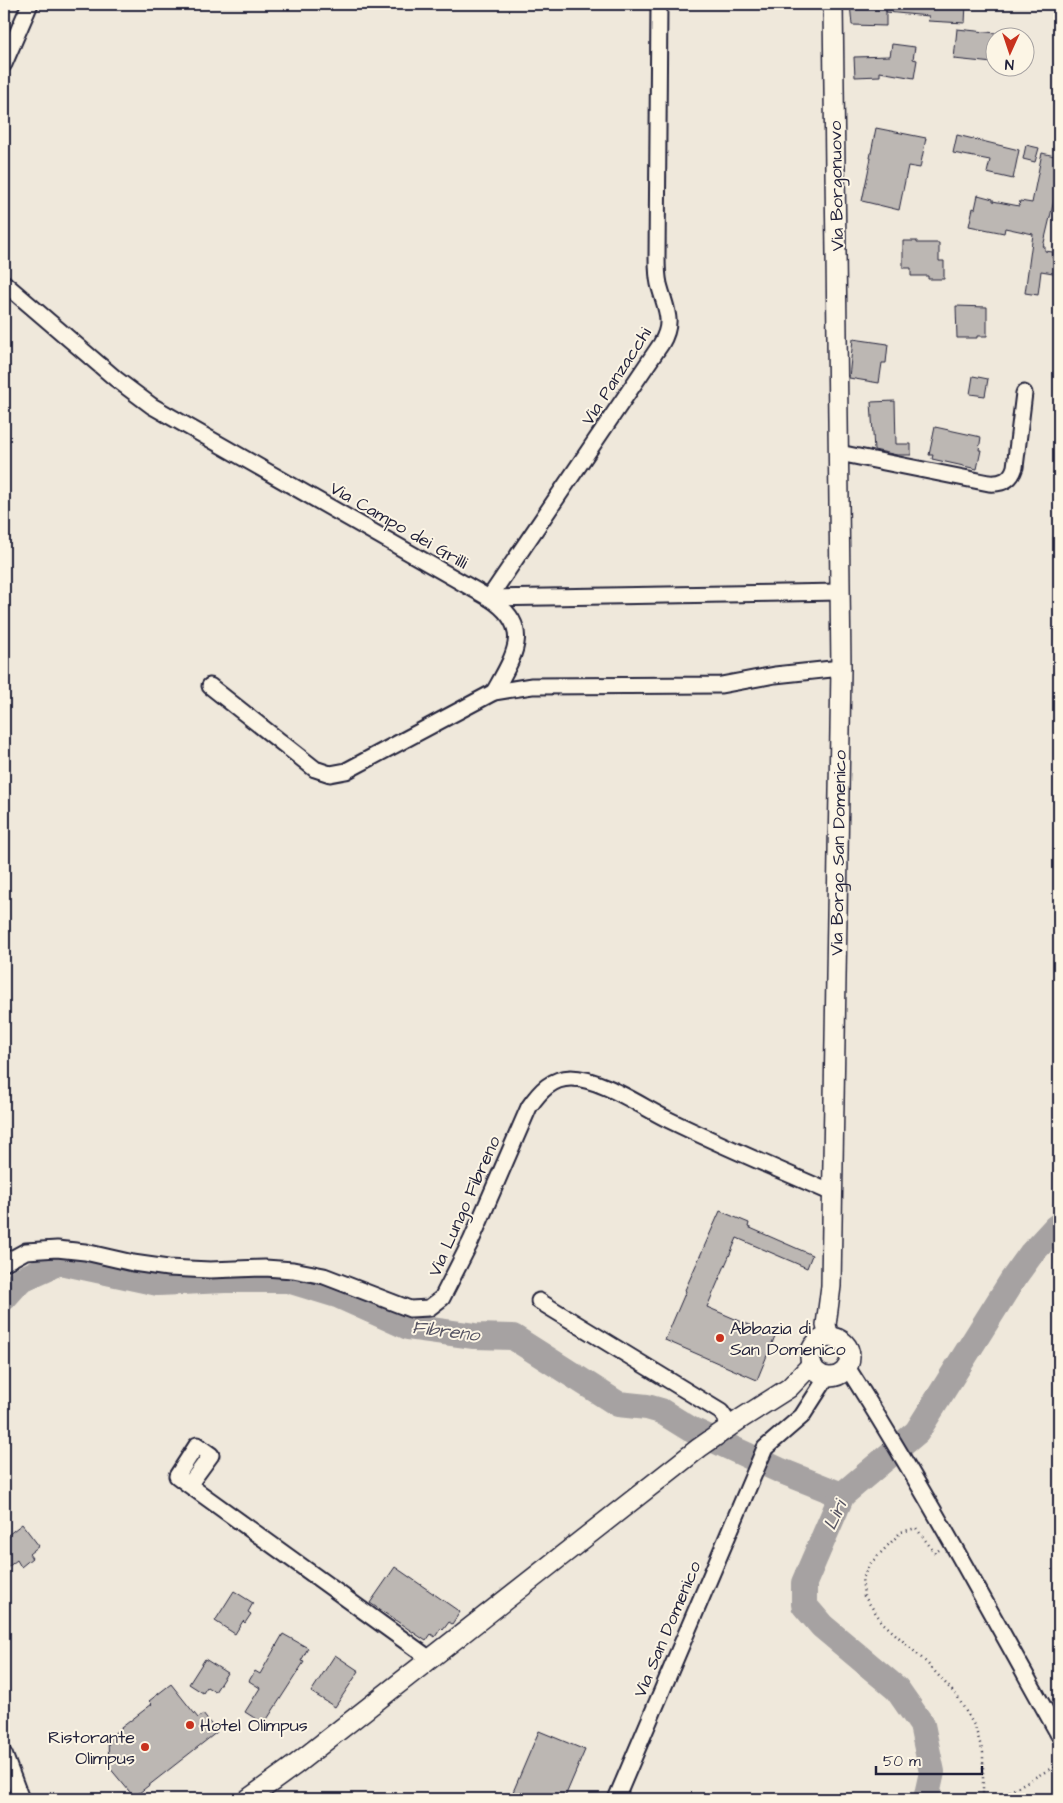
<svg xmlns="http://www.w3.org/2000/svg" width="1063" height="1803" viewBox="0 0 1063 1803" font-family="'Architects Daughter',sans-serif">
  <style>
    .lines { fill: none; stroke-linecap: round; stroke-linejoin: round }
    .river { stroke: #a6a2a2; stroke-width: 26 }
    .building { fill: #bcb7b3; stroke: #22223b }
    .minor-casing { stroke: #22223b; stroke-width: 19 }
    .major-casing { stroke: #22223b; stroke-width: 22 }
    .path { stroke: #22223b; stroke-width: 2.5; stroke-dasharray: 1 4; stroke-linecap: butt }
    .minor { stroke: #fcf5e5; stroke-width: 15 }
    .major { stroke: #fcf5e5; stroke-width: 19 }
    .poi-dot { fill: #c8321e; stroke: #fcf5e5; stroke-width: 2 }
    .labels { text-anchor: middle; stroke-width: 4; stroke-linejoin: round; paint-order: stroke }
    .street-label { font-size: 18px; fill: #22223b; stroke: #fcf5e5 }
    .poi-label { font-size: 18px; fill: #22223b; stroke: #fcf5e5; text-anchor: start }
    .water-label { font-size: 19px; font-style: italic; fill: #575564; stroke: #fcf5e5 }
  </style>
  <rect width="100%" height="100%" fill="#efe8db"/>
  <filter id="ink" filterUnits="userSpaceOnUse"><feTurbulence type="fractalNoise" baseFrequency=".02" numOctaves="2"/><feDisplacementMap in="SourceGraphic" scale="10" xChannelSelector="R" yChannelSelector="G"/><feConvolveMatrix kernelMatrix="1 2 1 2 8 2 1 2 1" color-interpolation-filters="sRGB"/></filter>
  <g filter="url(#ink)">
    <g class="lines">
      <g class="river">
        <path d="M4 1298 20 1280 60 1262 158 1283 225 1280H288L337 1295 408 1327 474 1336 513 1337 618 1404 647 1407 661 1411 690 1429 779 1470 842 1495"/>
        <path d="M926 1799 932 1772 922 1725 897 1689 822 1626 804 1605V1583L842 1495 917 1432 1013 1279 1031 1254 1055 1228 1059 1225"/>
      </g>
    </g>
    <g class="building">
      <path d="M850 4H966L965 23 928 21 929 16 886 12V10V26L852 25Z"/>
      <path d="M957 29 996 33 993 63 954 59Z"/>
      <path d="M892 44 915 47 913 59 917 60 914 78 880 72V76L855 77 854 57 890 56Z"/>
      <path d="M876 128 926 138 920 168 908 166 899 210 862 201 871 158H870Z"/>
      <path d="M957 135 1019 150 1013 179 987 173 990 160 953 153Z"/>
      <path d="M1026 145 1039 148 1035 162 1023 159Z"/>
      <path d="M1042 153 1059 157V197L1055 196 1043 247H1045V251L1053 252 1052 258 1059 259V274L1041 271 1038 295 1025 293 1033 234 1005 228 1004 233 969 226 973 208 975 209 978 195 993 199V201L1019 206 1020 201 1032 203Z"/>
      <path d="M903 241H917V243H939V261H944V279H928V276H911V268H903Z"/>
      <path d="M956 306 987 307V336H977V338H957Z"/>
      <path d="M853 339 888 344 886 363H882L879 383 849 378Z"/>
      <path d="M973 376 988 379 985 396 970 394Z"/>
      <path d="M895 401 896 444H911V455H897L874 450 871 402Z"/>
      <path d="M935 427 981 437 979 450H981L977 469 932 459 933 455H929Z"/>
      <path d="M720 1211 749 1223 748 1227 812 1255 807 1268 737 1238 707 1307 775 1336 757 1380 665 1340 686 1291 685 1290Z"/>
      <path d="M22 1524 39 1546 29 1554 32 1558 21 1567 17 1560 4 1570V1538Z"/>
      <path d="M395 1567 460 1612 452 1624 449 1622 443 1630 441 1628 435 1637 431 1634 426 1641 370 1603Z"/>
      <path d="M234 1591 253 1603 248 1612 251 1614 245 1623 243 1621 235 1634 215 1621Z"/>
      <path d="M283 1634 308 1648 301 1661 304 1662 264 1724 245 1712 260 1688 249 1681 255 1671 260 1674Z"/>
      <path d="M335 1655 359 1671 335 1707 311 1692Z"/>
      <path d="M205 1659 227 1673 215 1692 207 1687 203 1693 189 1684Z"/>
      <path d="M171 1684 198 1718 203 1714 217 1732 134 1797 109 1767 108 1738 152 1704 149 1701Z"/>
      <path d="M539 1731 585 1750 564 1799H510Z"/>
    </g>
    <g class="lines">
      <defs>
        <g id="minor">
          <path d="M4 64 30 4"/>
          <path d="M4 283 116 379 152 406 489 598 840 592"/>
          <path d="M839 453 989 483C1002 484 1011 480 1015 467L1024 393"/>
          <path d="M210 686 315 769 330 774 346 771 494 692 532 686 721 685 775 675 841 668"/>
          <path d="M494 692C515 654 534 627 489 598L661 344C675 321 665 308 659 284 657 275 657 266 657 257L659 4"/>
          <path d="M4 1263 26 1251 57 1249 85 1252 133 1263 168 1268 210 1270 265 1268 293 1270 324 1276 410 1309 429 1308 442 1298 471 1241 529 1107C540 1091 552 1078 571 1078 601 1078 642 1107 669 1120 722 1146 778 1169 832 1193"/>
          <path d="M539 1301 721 1412 731 1426"/>
          <path d="M847 1367C923 1486 990 1612 1059 1735"/>
          <path d="M189 1485 211 1455 197 1445 177 1476 189 1485 430 1659"/>
          <path d="M4 1754 21 1799"/>
          <path d="M616 1799 765 1448 802 1416 827 1377"/>
        </g>
        <g id="major">
          <path id="s1" d="M829 1337 826 1325 831 1286 841 668 833 4"/>
          <circle cx="830" cy="1357" r="20"/>
          <path d="M248 1799 295 1765 699 1448 742 1418 789 1388 812 1364"/>
        </g>
      </defs>
      <use href="#minor" class="minor-casing"/>
      <use href="#major" class="major-casing"/>
      <g class="path">
        <path d="M939 1550 935 1553 916 1528 901 1532 871 1563 862 1578 864 1596 882 1622 927 1663 957 1696 975 1727 983 1753V1799"/>
        <path d="M996 1799 1059 1764"/>
      </g>
      <use href="#minor" class="minor"/>
      <use href="#major" class="major"/>
    </g>
  </g>
  <g class="poi-dot">
    <circle cx="720" cy="1338" r="5"/>
    <circle cx="190" cy="1725" r="5"/>
    <circle cx="145" cy="1747" r="5"/>
  </g>
  <g class="labels">
    <g class="street-label">
      <text transform="translate(836 186) rotate(-91)" y="6">Via Borgonuovo</text>
      <text transform="translate(616 376) rotate(-57)" y="6">Via Panzacchi</text>
      <text transform="translate(399 525) rotate(30)" y="6">Via Campo dei Grilli</text>
      <text dy="6" stroke="none"><textPath href="#s1" startOffset="485">Via Borgo San Domenico</textPath></text>
      <text transform="translate(464 1206) rotate(-66)" y="6">Via Lungo Fibreno</text>
      <text transform="translate(667 1629) rotate(-67)" y="6">Via San Domenico</text>
    </g>
    <g class="poi-label">
      <text x="730" y="1334">Abbazia di<tspan x="730" dy="21">San Domenico</tspan></text>
      <text x="200" y="1731">Hotel Olimpus</text>
      <text x="135" y="1743" text-anchor="end">Ristorante<tspan x="135" dy="21">Olimpus</tspan></text>
    </g>
    <g class="water-label">
      <text transform="translate(446 1330) rotate(7)" y="7">Fibreno</text>
      <text transform="translate(834 1515) rotate(-65)" y="7">Liri</text>
    </g>
  </g>
  <rect width="1063" height="1803" fill="none" stroke="#fcf5e5" stroke-width="20"/>
  <rect x="10" y="10" width="1043" height="1783" fill="none" stroke="#22223b" stroke-width="2" filter="url(#ink)"/>
  <g transform="translate(1010 52) rotate(183)"><circle r="24" fill="#fcf5e5" stroke="#a5a1a1"/>
  <path d="M0-4L9 19L0 12L-9 19Z" fill="#c8321e"/>
  <text y="-8" font-size="14" font-weight="bold" text-anchor="middle" fill="#22223b">N</text>
  </g>
  <path d="M876 1766v8h106v-8" fill="none" stroke="#22223b" stroke-width="2.5"/>
  <text x="883" y="1766" font-size="15" fill="#22223b" stroke="#fcf5e5" stroke-width="4" paint-order="stroke">50 m</text>
</svg>
